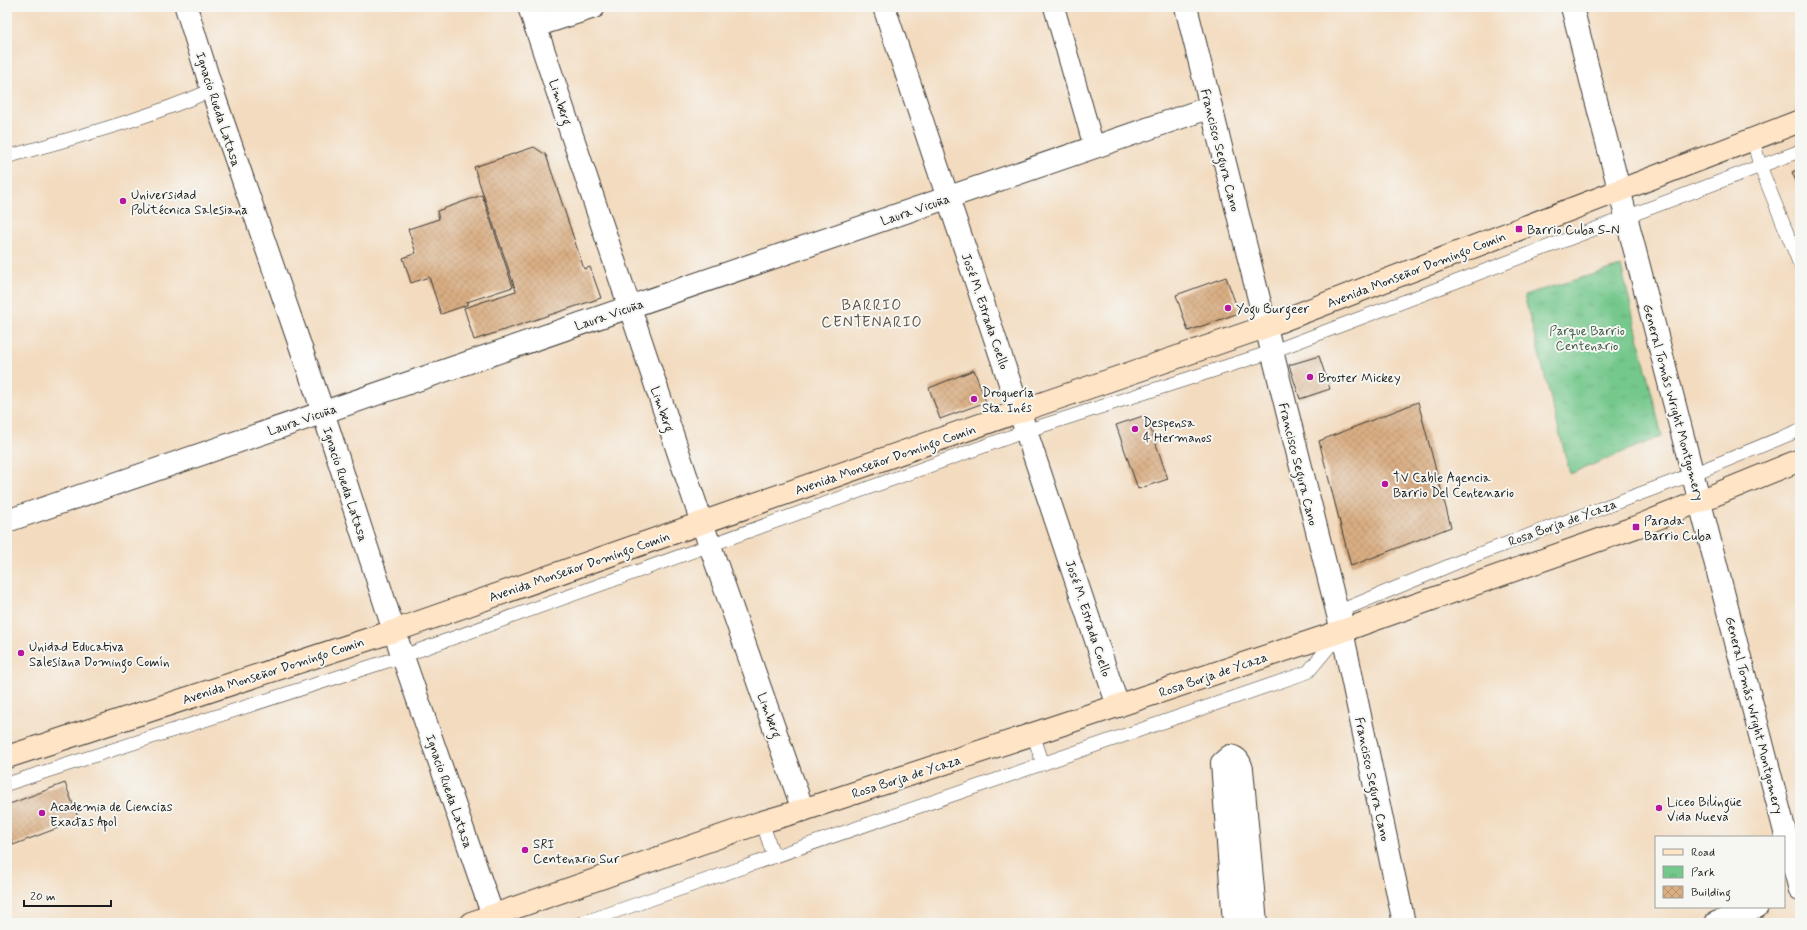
<svg xmlns="http://www.w3.org/2000/svg" width="1807" height="930" viewBox="0 0 1807 930" font-family="Mynerve,sans-serif">
  <style>
    .park { fill: url(#park-tufts); stroke: #487254 }
    .building { fill: url(#building-cross-hatch) }
    .lines { fill: none; stroke-linecap: round; stroke-linejoin: round }
    .service-casing { stroke: #3c3934; stroke-width: 14 }
    .pedestrian-casing { stroke: #3c3934; stroke-width: 22 }
    .minor-casing { stroke: #3c3934; stroke-width: 24 }
    .tertiary-casing { stroke: #3c3934; stroke-width: 24 }
    .secondary-casing { stroke: #3c3934; stroke-width: 24 }
    .service { stroke: #fff; stroke-width: 13 }
    .pedestrian { stroke: #fff; stroke-width: 20 }
    .minor { stroke: #fff; stroke-width: 22 }
    .tertiary { stroke: #fff; stroke-width: 22 }
    .secondary { stroke: #ffe4c6; stroke-width: 22 }
    .poi-dot { fill: #b5179e; stroke: #f6f6f2; stroke-width: 1.5 }
    .labels { text-anchor: middle; stroke-width: 4; stroke-linejoin: round; paint-order: stroke }
    .street-label { font-size: 13px; fill: #1c1c1c; stroke: #f6f6f2 }
    .poi-label { font-size: 13px; fill: #1c1c1c; stroke: #f6f6f2; text-anchor: start }
    .park-label { font-size: 13px; fill: #3b5843; stroke: #f6f6f2 }
    .quarter-label { font-size: 15px; letter-spacing: 1px; fill: #5e4f40; stroke: #f6f6f2 }
  </style>
  <defs>
    <pattern id="park-tufts" width="24" height="20" patternUnits="userSpaceOnUse"><rect width="24" height="20" fill="#74c88c"/><path d="M3 7l-1-3M5 7V3M7 7l1-3M15 17l-1-3M17 17v-4M19 17l1-3" fill="none" stroke="#64ab78"/></pattern>
    <pattern id="building-cross-hatch" width="8" height="8" patternUnits="userSpaceOnUse"><rect width="8" height="8" fill="#d9ae83"/><path d="M0 0l8 8M0 8l8-8" fill="none" stroke="#ba9571"/></pattern>
  </defs>
  <rect width="100%" height="100%" fill="#f6f6f2"/>
  <filter id="ink" filterUnits="userSpaceOnUse"><feTurbulence type="fractalNoise" baseFrequency=".025" numOctaves="2"/><feDisplacementMap in="SourceGraphic" scale="8" xChannelSelector="R" yChannelSelector="G"/><feConvolveMatrix kernelMatrix="1 2 1 2 8 2 1 2 1" color-interpolation-filters="sRGB"/></filter>
  <filter id="wash" filterUnits="userSpaceOnUse"><feTurbulence type="fractalNoise" baseFrequency=".012" numOctaves="4" result="noise"/><feDisplacementMap in="SourceGraphic" scale="16" xChannelSelector="R" yChannelSelector="G"/><feGaussianBlur stdDeviation="0.9" result="paint"/><feColorMatrix in="noise" values="0 0 0 0 0 0 0 0 0 0 0 0 0 0 0 0 0 1.4 0 .05"/><feComposite in="paint" operator="in"/></filter>
  <g filter="url(#wash)">
    <rect width="100%" height="100%" fill="#f3dbbf"/>
    <path class="park" d="M1621 266 1662 436 1570 474 1524 295Z"/>
    <g id="blocks">
      <g class="building">
        <path d="M534 147 546 155 584 269 590 267 601 298 474 340 464 308 516 291 474 167Z"/>
        <path d="M1800 169V191L1792 172Z"/>
        <path d="M482 195 513 287 467 302V305L441 314 429 277 411 283 403 258 416 253 408 229 439 219 437 211Z"/>
        <path d="M1226 277 1239 313 1188 331 1176 295Z"/>
        <path d="M1319 356 1330 389 1300 399 1289 365Z"/>
        <path d="M974 370 986 402 940 419 929 388Z"/>
        <path d="M1418 402 1451 527 1351 566 1319 441Z"/>
        <path d="M1146 415 1168 479 1138 489 1116 425Z"/>
        <path d="M65 783 79 820 13 845 7 828V805Z"/>
      </g>
    </g>
  </g>
  <g filter="url(#ink)">
    <use href="#blocks" fill-opacity="0" stroke="#3c3934" stroke-width="1"/>
    <g class="lines">
      <defs>
        <g id="service">
          <path d="M1753 140 1760 166 1800 265"/>
          <path d="M7 157C76 137 146 119 212 90"/>
          <path d="M1033 734 1043 764"/>
          <path d="M7 784 403 656 1026 431 1271 352 1800 151"/>
          <path d="M762 822 774 857"/>
          <path d="M582 923 1308 672 1342 631 1347 608 1468 558 1693 474 1800 430"/>
        </g>
        <path id="pedestrian" d="M1054 7 1094 147"/>
        <g id="minor">
          <path d="M186 7 212 90 323 412 394 631 493 916"/>
          <path d="M529 7 702 523 803 810"/>
          <path d="M884 7 1118 706"/>
          <path d="M1186 7 1342 631"/>
          <path d="M1572 7 1800 890"/>
          <path d="M535 26 594 7"/>
          <path d="M7 521 1211 107"/>
          <path d="M1234 923 1222 763 1230 756C1238 758 1240 762 1242 769L1256 923"/>
          <path d="M1716 923 1757 907"/>
        </g>
        <path id="tertiary" d="M1342 631 1404 923"/>
        <g id="secondary">
          <path d="M7 757 394 631 1020 411 1265 327 1800 121"/>
          <path d="M471 923 762 822 803 810 1033 734 1342 631 1636 527 1800 460"/>
        </g>
      </defs>
      <use href="#service" class="service-casing"/>
      <use href="#pedestrian" class="pedestrian-casing"/>
      <use href="#minor" class="minor-casing"/>
      <use href="#tertiary" class="tertiary-casing"/>
      <use href="#secondary" class="secondary-casing"/>
      <use href="#service" class="service"/>
      <use href="#pedestrian" class="pedestrian"/>
      <use href="#minor" class="minor"/>
      <use href="#tertiary" class="tertiary"/>
      <use href="#secondary" class="secondary"/>
    </g>
  </g>
  <g class="poi-dot">
    <circle cx="123" cy="201" r="4"/>
    <rect x="1515" y="225" width="8" height="8" rx="2"/>
    <circle cx="1228" cy="308" r="4"/>
    <circle cx="1310" cy="377" r="4"/>
    <circle cx="974" cy="399" r="4"/>
    <circle cx="1135" cy="429" r="4"/>
    <circle cx="1385" cy="484" r="4"/>
    <rect x="1632" y="523" width="8" height="8" rx="2"/>
    <circle cx="21" cy="653" r="4"/>
    <circle cx="1659" cy="808" r="4"/>
    <circle cx="42" cy="813" r="4"/>
    <circle cx="525" cy="850" r="4"/>
  </g>
  <g class="labels">
    <g class="street-label">
      <text transform="translate(561 102) rotate(72)" y="5">Limberg</text>
      <text transform="translate(219 109) rotate(72)" y="5">Ignacio Rueda Latasa</text>
      <text transform="translate(1221 150) rotate(76)" y="5">Francisco Segura Cano</text>
      <text transform="translate(915 209) rotate(-19)" y="5">Laura Vicuña</text>
      <text transform="translate(1416 269) rotate(-21)" y="5">Avenida Monseñor Domingo Comin</text>
      <text transform="translate(986 311) rotate(71)" y="5">José M. Estrada Coello</text>
      <text transform="translate(609 314) rotate(-19)" y="5">Laura Vicuña</text>
      <text transform="translate(1674 402) rotate(75)" y="5">General Tomás Wright Montgomery</text>
      <text transform="translate(663 409) rotate(71)" y="5">Limberg</text>
      <text transform="translate(302 419) rotate(-19)" y="5">Laura Vicuña</text>
      <text transform="translate(885 459) rotate(-19)" y="5">Avenida Monseñor Domingo Comin</text>
      <text transform="translate(1299 464) rotate(76)" y="5">Francisco Segura Cano</text>
      <text transform="translate(346 484) rotate(72)" y="5">Ignacio Rueda Latasa</text>
      <text transform="translate(1562 522) rotate(-20)" y="5">Rosa Borja de Ycaza</text>
      <text transform="translate(579 566) rotate(-19)" y="5">Avenida Monseñor Domingo Comin</text>
      <text transform="translate(1089 618) rotate(72)" y="5">José M. Estrada Coello</text>
      <text transform="translate(273 670) rotate(-18)" y="5">Avenida Monseñor Domingo Comin</text>
      <text transform="translate(1213 674) rotate(-19)" y="5">Rosa Borja de Ycaza</text>
      <text transform="translate(770 715) rotate(70)" y="5">Limberg</text>
      <text transform="translate(1755 715) rotate(76)" y="5">General Tomás Wright Montgomery</text>
      <text transform="translate(906 776) rotate(-18)" y="5">Rosa Borja de Ycaza</text>
      <text transform="translate(1373 779) rotate(78)" y="5">Francisco Segura Cano</text>
      <text transform="translate(450 791) rotate(71)" y="5">Ignacio Rueda Latasa</text>
    </g>
    <g class="poi-label">
      <text x="131" y="199">Universidad<tspan x="131" dy="15">Politécnica Salesiana</tspan></text>
      <text x="1527" y="234">Barrio Cuba S-N</text>
      <text x="1236" y="313">Yogu Burgeer</text>
      <text x="1318" y="382">Broster Mickey</text>
      <text x="982" y="397">Droguería<tspan x="982" dy="15">Sta. Inés</tspan></text>
      <text x="1143" y="427">Despensa<tspan x="1143" dy="15">4 Hermanos</tspan></text>
      <text x="1393" y="482">TV Cable Agencia<tspan x="1393" dy="15">Barrio Del Centenario</tspan></text>
      <text x="1644" y="525">Parada<tspan x="1644" dy="15">Barrio Cuba</tspan></text>
      <text x="29" y="651">Unidad Educativa<tspan x="29" dy="15">Salesiana Domingo Comín</tspan></text>
      <text x="1667" y="806">Liceo Bilingüe<tspan x="1667" dy="15">Vida Nueva</tspan></text>
      <text x="50" y="811">Academia de Ciencias<tspan x="50" dy="15">Exactas Apol</tspan></text>
      <text x="533" y="848">SRI<tspan x="533" dy="15">Centenario Sur</tspan></text>
    </g>
    <g class="park-label">
      <text x="1587" y="335">Parque Barrio<tspan x="1587" dy="15">Centenario</tspan></text>
    </g>
    <g class="quarter-label">
      <text x="872" y="310">BARRIO<tspan x="872" dy="17">CENTENARIO</tspan></text>
    </g>
  </g>
  <rect width="1807" height="930" fill="none" stroke="#f6f6f2" stroke-width="24"/>
  <rect x="1655" y="836" width="130" height="72" fill="#f6f6f2" stroke="#9f9f9c"/>
  <rect x="1663" y="849" width="20" height="6" fill="#ffe4c6" stroke="#9f9f9c"/>
  <text x="1691" y="856" font-size="12" fill="#1c1c1c">Road</text>
  <rect x="1663" y="866" width="20" height="12" fill="url(#park-tufts)" stroke="#9f9f9c"/>
  <text x="1691" y="876" font-size="12" fill="#1c1c1c">Park</text>
  <rect x="1663" y="886" width="20" height="12" fill="url(#building-cross-hatch)" stroke="#9f9f9c"/>
  <text x="1691" y="896" font-size="12" fill="#1c1c1c">Building</text>
  <path d="M24 900v6h87v-6" fill="none" stroke="#1c1c1c" stroke-width="2"/>
  <text x="30" y="900" font-size="12" fill="#1c1c1c" stroke="#f6f6f2" stroke-width="3" paint-order="stroke">20 m</text>
</svg>
